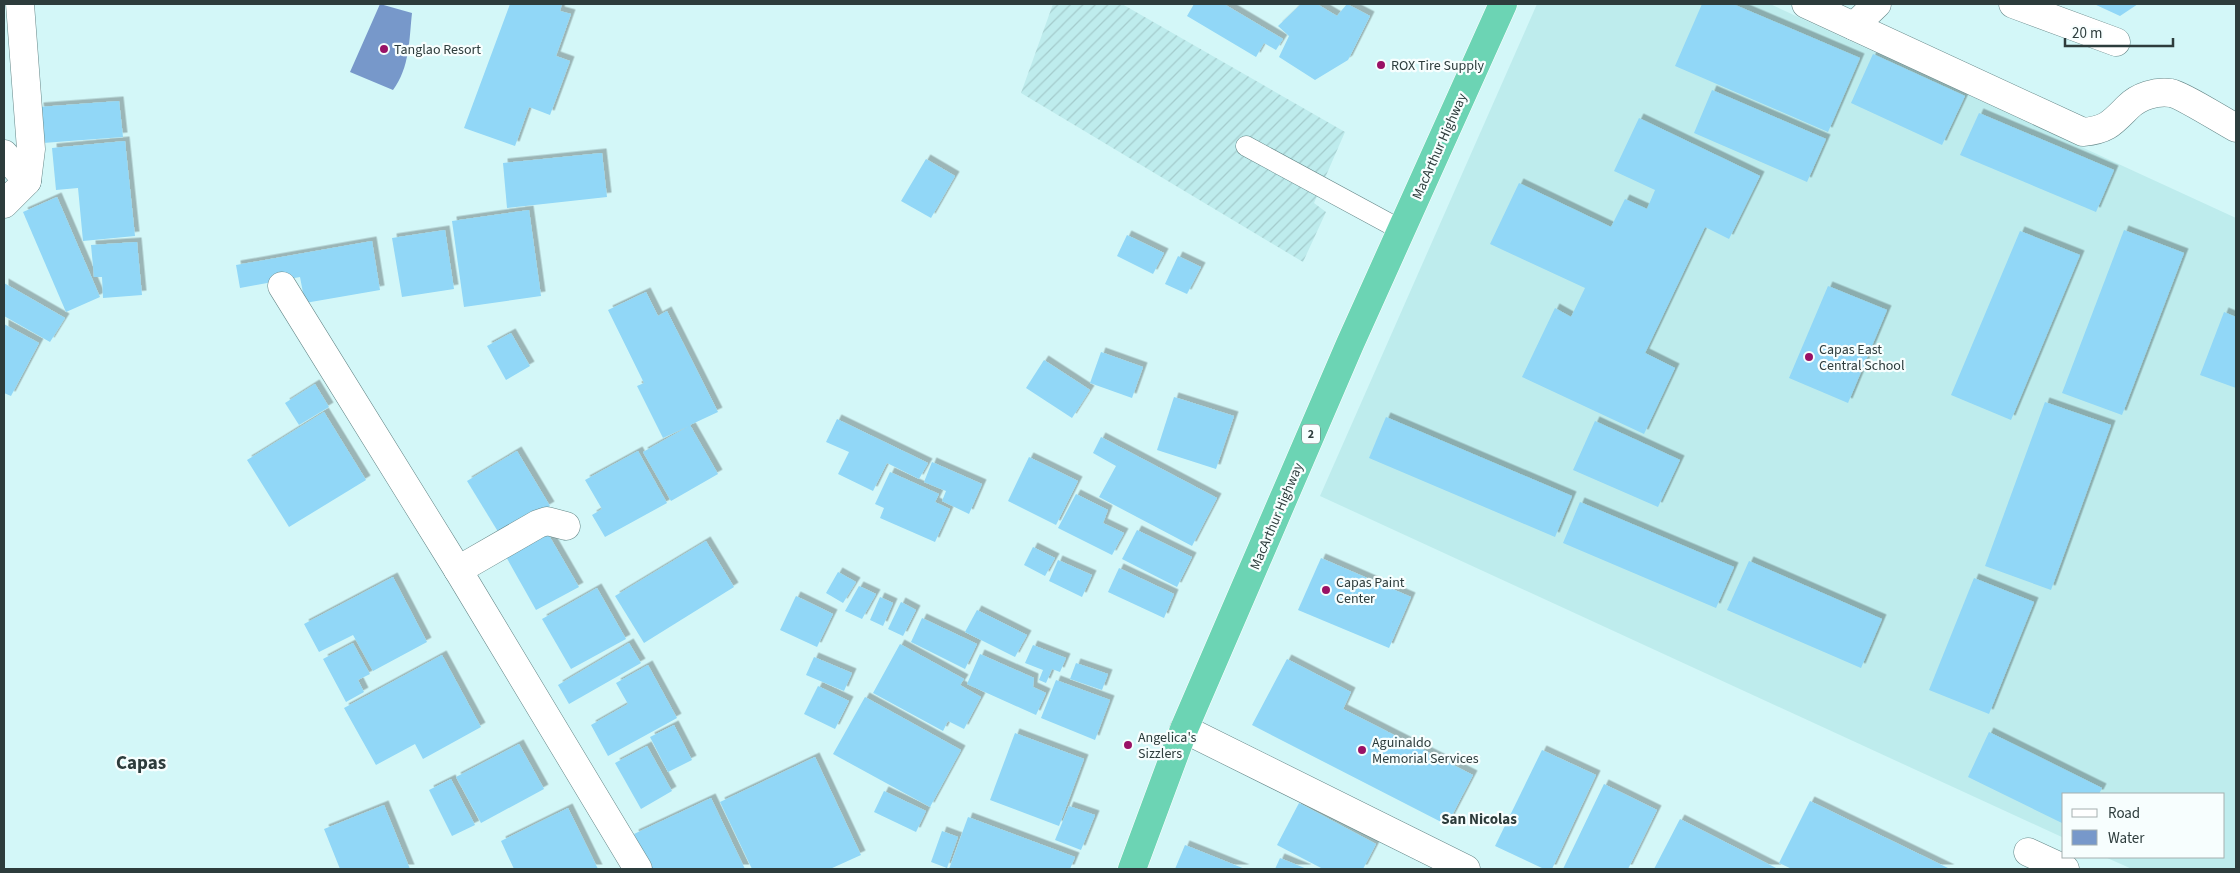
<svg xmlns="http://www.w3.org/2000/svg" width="2240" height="873" viewBox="0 0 2240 873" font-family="'Source Sans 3',sans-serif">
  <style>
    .built { fill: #beeced }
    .industrial { fill: url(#industrial-furrows) }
    .water { fill: #7798ca }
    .building { fill: #91d7f7; filter: url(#shadow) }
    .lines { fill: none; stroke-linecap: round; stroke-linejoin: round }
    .service-casing { stroke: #658788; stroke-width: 21 }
    .minor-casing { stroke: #658788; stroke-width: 29 }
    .trunk-casing { stroke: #fff; stroke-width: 29 }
    .service { stroke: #fff; stroke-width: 20 }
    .minor { stroke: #fff; stroke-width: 28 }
    .trunk { stroke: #6cd4b4; stroke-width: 28 }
    .poi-dot { fill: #991266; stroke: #f7fefe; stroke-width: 2 }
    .labels { text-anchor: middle; stroke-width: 4.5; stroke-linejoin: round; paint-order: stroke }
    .shield { fill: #f7fefe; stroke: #6a7676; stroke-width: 1 }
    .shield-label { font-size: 12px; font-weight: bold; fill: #2d3c3c }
    .poi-label { font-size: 14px; fill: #2d3c3c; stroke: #f7fefe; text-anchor: start }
    .street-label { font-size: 14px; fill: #2d3c3c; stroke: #f7fefe }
    .neighbourhood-label { font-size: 15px; font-weight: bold; fill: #2d3c3c; stroke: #f7fefe }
    .district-label { font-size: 19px; font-weight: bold; fill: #2d3c3c; stroke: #f7fefe }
  </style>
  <defs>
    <pattern id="industrial-furrows" width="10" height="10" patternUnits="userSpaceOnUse" patternTransform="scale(1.25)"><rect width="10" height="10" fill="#beeced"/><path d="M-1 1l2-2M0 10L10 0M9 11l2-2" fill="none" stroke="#a4cbcc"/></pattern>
    <filter id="shadow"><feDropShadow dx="4.5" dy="-4.5" stdDeviation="0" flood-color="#0004"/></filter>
  </defs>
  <rect width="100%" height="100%" fill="#d3f7f8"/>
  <path class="built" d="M1537 4H1770L2236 218V869H2132L2105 857H2224V794H2064V838L1320 496Z"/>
  <path class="industrial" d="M1053 4H1122L1345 132 1314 203 1326 212 1303 262 1021 93Z"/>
  <path class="water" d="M380 4 412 13C409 40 410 67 393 90L350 72Z"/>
  <g class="building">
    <path d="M510 4H562L560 11 571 14 556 56 570 61 550 115 529 107 515 146 464 128Z"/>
    <path d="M1194 4H1224L1283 39 1276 50 1264 43 1256 57 1187 16Z"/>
    <path d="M1301 4H1317L1337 16 1347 4 1370 16 1348 60 1315 80 1279 57 1289 36 1278 26Z"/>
    <path d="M1702 4H1733L1860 58 1828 132 1675 66Z"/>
    <path d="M2094 4H2138L2120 16Z"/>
    <path d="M1873 54 1965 96 1942 145 1851 103Z"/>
    <path d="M1712 90 1826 139 1807 182 1694 133Z"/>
    <path d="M119 101 123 137 43 143 39 107Z"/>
    <path d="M1979 113 2114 170 2096 212 1960 155Z"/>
    <path d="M1639 118 1760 176 1729 239 1705 227 1645 353 1675 368 1644 434 1522 377 1555 308 1571 317 1585 288 1490 244 1519 183 1611 227 1625 199 1647 209 1655 190 1614 171Z"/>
    <path d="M125 141 135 236 83 241 78 188 56 190 52 148Z"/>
    <path d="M602 153 607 197 507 208 503 163Z"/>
    <path d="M926 159 955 176 931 218 901 201Z"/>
    <path d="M57 197 100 297 66 312 23 212Z"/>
    <path d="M529 210 541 296 464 307 452 221Z"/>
    <path d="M445 230 454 289 402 297 392 238Z"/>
    <path d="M2124 230 2184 253 2122 415 2062 393Z"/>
    <path d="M2020 231 2080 255 2011 420 1951 395Z"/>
    <path d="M1127 235 1164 253 1153 274 1117 256Z"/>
    <path d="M372 241 380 290 305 303 300 277 240 288 236 265Z"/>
    <path d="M137 242 142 295 103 298 102 277H94L91 245Z"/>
    <path d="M1178 256 1201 267 1187 294 1165 284Z"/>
    <path d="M4 283 65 318 50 342 4 316Z"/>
    <path d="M1828 286 1887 310 1848 403 1789 378Z"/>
    <path d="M646 292 658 316 667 311 718 412 690 425 718 474 671 501 643 452 689 426 663 438 637 386 644 383 608 310Z"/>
    <path d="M2224 312 2236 317V388L2200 375Z"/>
    <path d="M4 324 39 343 11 396 4 393Z"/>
    <path d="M511 333 530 366 506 380 487 346Z"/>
    <path d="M1101 352 1143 367 1132 398 1090 383Z"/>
    <path d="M1044 360 1090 390 1072 418 1026 388Z"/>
    <path d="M315 384 329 407 299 425 285 403Z"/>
    <path d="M1174 397 1234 416 1216 469 1157 450Z"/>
    <path d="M2045 402 2111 425 2051 590 1985 566Z"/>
    <path d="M324 412 366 480 289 527 247 460Z"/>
    <path d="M1386 417 1572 496 1555 537 1369 458Z"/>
    <path d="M837 419 928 463 919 479 887 463 873 491 838 474 849 452 826 442Z"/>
    <path d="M1595 421 1680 460 1658 507 1573 470Z"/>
    <path d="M1101 437 1217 498 1192 546 1099 497 1116 466 1093 453Z"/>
    <path d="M517 451 550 506 500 535 467 481Z"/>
    <path d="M638 451 667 503 605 537 592 515 602 509 585 480Z"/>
    <path d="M1029 457 1078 481 1056 525 1008 501Z"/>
    <path d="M932 462 982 484 969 514 942 501 946 491 924 482Z"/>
    <path d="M890 472 939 494 935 502 950 509 935 542 880 518 884 508 875 504Z"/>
    <path d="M1076 494 1108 510 1103 523 1124 533 1112 555 1058 528Z"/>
    <path d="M1580 502 1734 567 1716 608 1563 543Z"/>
    <path d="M1137 530 1192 557 1177 587 1122 559Z"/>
    <path d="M547 532 579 587 536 610 505 555Z"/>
    <path d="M706 541 734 587 644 643 615 596Z"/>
    <path d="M1033 547 1055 558 1045 576 1024 565Z"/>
    <path d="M1321 558 1411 597 1389 648 1298 610Z"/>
    <path d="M1058 560 1092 575 1082 597 1049 581Z"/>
    <path d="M1749 561 1882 619 1861 668 1727 610Z"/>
    <path d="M1119 568 1174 594 1164 618 1108 592Z"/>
    <path d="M838 572 856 582 843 603 826 593Z"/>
    <path d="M393 577 427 642 373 671 353 635 319 652 304 624Z"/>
    <path d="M1974 578 2034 602 1989 714 1929 690Z"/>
    <path d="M859 586 876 594 862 619 845 611Z"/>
    <path d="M597 588 626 639 571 669 542 619Z"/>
    <path d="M796 596 833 614 817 647 780 630Z"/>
    <path d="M880 597 893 603 883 626 870 620Z"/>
    <path d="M901 602 916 610 903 636 888 629Z"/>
    <path d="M977 610 1027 635 1015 657 965 632Z"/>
    <path d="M922 618 977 644 965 669 911 642Z"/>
    <path d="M353 643 370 674 358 680 364 692 346 702 323 659Z"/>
    <path d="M629 643 641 663 569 704 558 685Z"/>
    <path d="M900 644 964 679 960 685 981 697 964 729 948 721 943 731 873 693Z"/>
    <path d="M1033 645 1066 658 1060 672 1052 669 1046 683 1039 680 1043 670 1025 663Z"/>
    <path d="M980 654 1034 678 1033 687 1046 693 1036 715 967 684Z"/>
    <path d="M442 655 481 727 423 759 415 744 376 765 344 708Z"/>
    <path d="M814 657 852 673 844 691 806 675Z"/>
    <path d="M1287 659 1351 692 1343 709 1473 775 1447 825 1252 725Z"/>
    <path d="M1076 663 1108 674 1102 690 1070 679Z"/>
    <path d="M648 665 677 718 608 756 591 725 628 704 616 683Z"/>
    <path d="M1056 680 1110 700 1095 740 1041 718Z"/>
    <path d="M818 686 849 701 835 729 804 714Z"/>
    <path d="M865 697 961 750 930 807 833 754Z"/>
    <path d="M674 725 692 760 668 772 650 737Z"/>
    <path d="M1989 732 2102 788 2099 794H2064V824L1968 777Z"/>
    <path d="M1015 733 1084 759 1059 826 990 800Z"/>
    <path d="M519 744 544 789 481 823 456 777Z"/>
    <path d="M647 746 672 791 641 809 615 763Z"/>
    <path d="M1542 750 1596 775 1552 869H1544L1495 846Z"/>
    <path d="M815 757 861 855 830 869H752L720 802Z"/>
    <path d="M451 779 475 825 452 836 429 790Z"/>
    <path d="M1604 784 1657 810 1628 869H1563Z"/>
    <path d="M884 791 926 811 916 832 874 812Z"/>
    <path d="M711 798 745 869H650L634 834Z"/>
    <path d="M1810 801 1950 869H1792L1779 863Z"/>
    <path d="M1299 803 1376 844 1363 869H1323L1277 845Z"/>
    <path d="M384 805 410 869H340L324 829Z"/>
    <path d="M1069 806 1095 815 1081 850 1055 840Z"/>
    <path d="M568 808 598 869H514L501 841Z"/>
    <path d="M968 817 1075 857 1070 869H949Z"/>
    <path d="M1680 819 1778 869H1654Z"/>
    <path d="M942 831 958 837 947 868 931 862Z"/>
    <path d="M1185 845 1245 869H1175Z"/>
    <path d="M1280 858 1307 869H1275Z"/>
  </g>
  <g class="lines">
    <defs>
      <path id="service" d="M1246 146 1401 230"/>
      <g id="minor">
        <path d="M1806 4 2083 132C2107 130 2112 123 2128 107 2139 96 2156 91 2171 93 2182 95 2223 121 2236 128"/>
        <path d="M2013 4 2116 42"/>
        <path d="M1854 26 1877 4"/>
        <path d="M4 154 27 181"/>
        <path d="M4 204 27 181 31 149 20 4"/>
        <path d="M282 286 458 570 638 869"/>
        <path d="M458 570 538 524 547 521 566 526"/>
        <path d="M1184 729 1466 869"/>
        <path d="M2028 852 2065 869"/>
      </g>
      <path id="trunk" d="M1132 869 1184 729 1350 344 1503 4"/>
    </defs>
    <use href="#service" class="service-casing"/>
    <use href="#minor" class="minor-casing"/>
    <use href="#trunk" class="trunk-casing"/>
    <use href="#service" class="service"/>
    <use href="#minor" class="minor"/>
    <use href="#trunk" class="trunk"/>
  </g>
  <g class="poi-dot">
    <circle cx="384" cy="49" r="5"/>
    <circle cx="1381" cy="65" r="5"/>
    <circle cx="1809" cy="357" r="5"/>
    <circle cx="1326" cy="590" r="5"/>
    <circle cx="1128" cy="745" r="5"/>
    <circle cx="1362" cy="750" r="5"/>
  </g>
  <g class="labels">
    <rect class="shield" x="1302" y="424.5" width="18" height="19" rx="4"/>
    <g class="shield-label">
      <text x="1311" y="438">2</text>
    </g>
    <g class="poi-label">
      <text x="394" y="54">Tanglao Resort</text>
      <text x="1391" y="70">ROX Tire Supply</text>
      <text x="1819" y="354">Capas East<tspan x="1819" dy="16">Central School</tspan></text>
      <text x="1336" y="587">Capas Paint<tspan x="1336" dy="16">Center</tspan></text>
      <text x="1138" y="742">Angelica's<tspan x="1138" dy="16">Sizzlers</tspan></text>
      <text x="1372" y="747">Aguinaldo<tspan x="1372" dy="16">Memorial Services</tspan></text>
    </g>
    <g class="street-label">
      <text transform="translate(1439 146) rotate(-66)" y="5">MacArthur Highway</text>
      <text transform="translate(1276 516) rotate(-67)" y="5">MacArthur Highway</text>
    </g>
    <g class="neighbourhood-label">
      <text x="1479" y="824">San Nicolas</text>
    </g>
    <g class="district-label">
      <text x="141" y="769">Capas</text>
    </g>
  </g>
  <rect width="2240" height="873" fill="none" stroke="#2d3c3c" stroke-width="10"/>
  <rect x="2062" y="793" width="162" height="65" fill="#f7fefe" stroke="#a6b0b0"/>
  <rect x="2072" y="809" width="25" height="8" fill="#ffffff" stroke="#a6b0b0"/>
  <text x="2108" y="818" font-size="15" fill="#2d3c3c">Road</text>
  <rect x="2072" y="830" width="25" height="15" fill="#7798ca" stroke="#a6b0b0"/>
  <text x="2108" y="843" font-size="15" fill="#2d3c3c">Water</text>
  <path d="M2065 38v8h108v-8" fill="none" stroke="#2d3c3c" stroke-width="2.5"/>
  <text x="2072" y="38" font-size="15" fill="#2d3c3c" stroke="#f7fefe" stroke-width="4" paint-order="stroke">20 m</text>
</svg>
